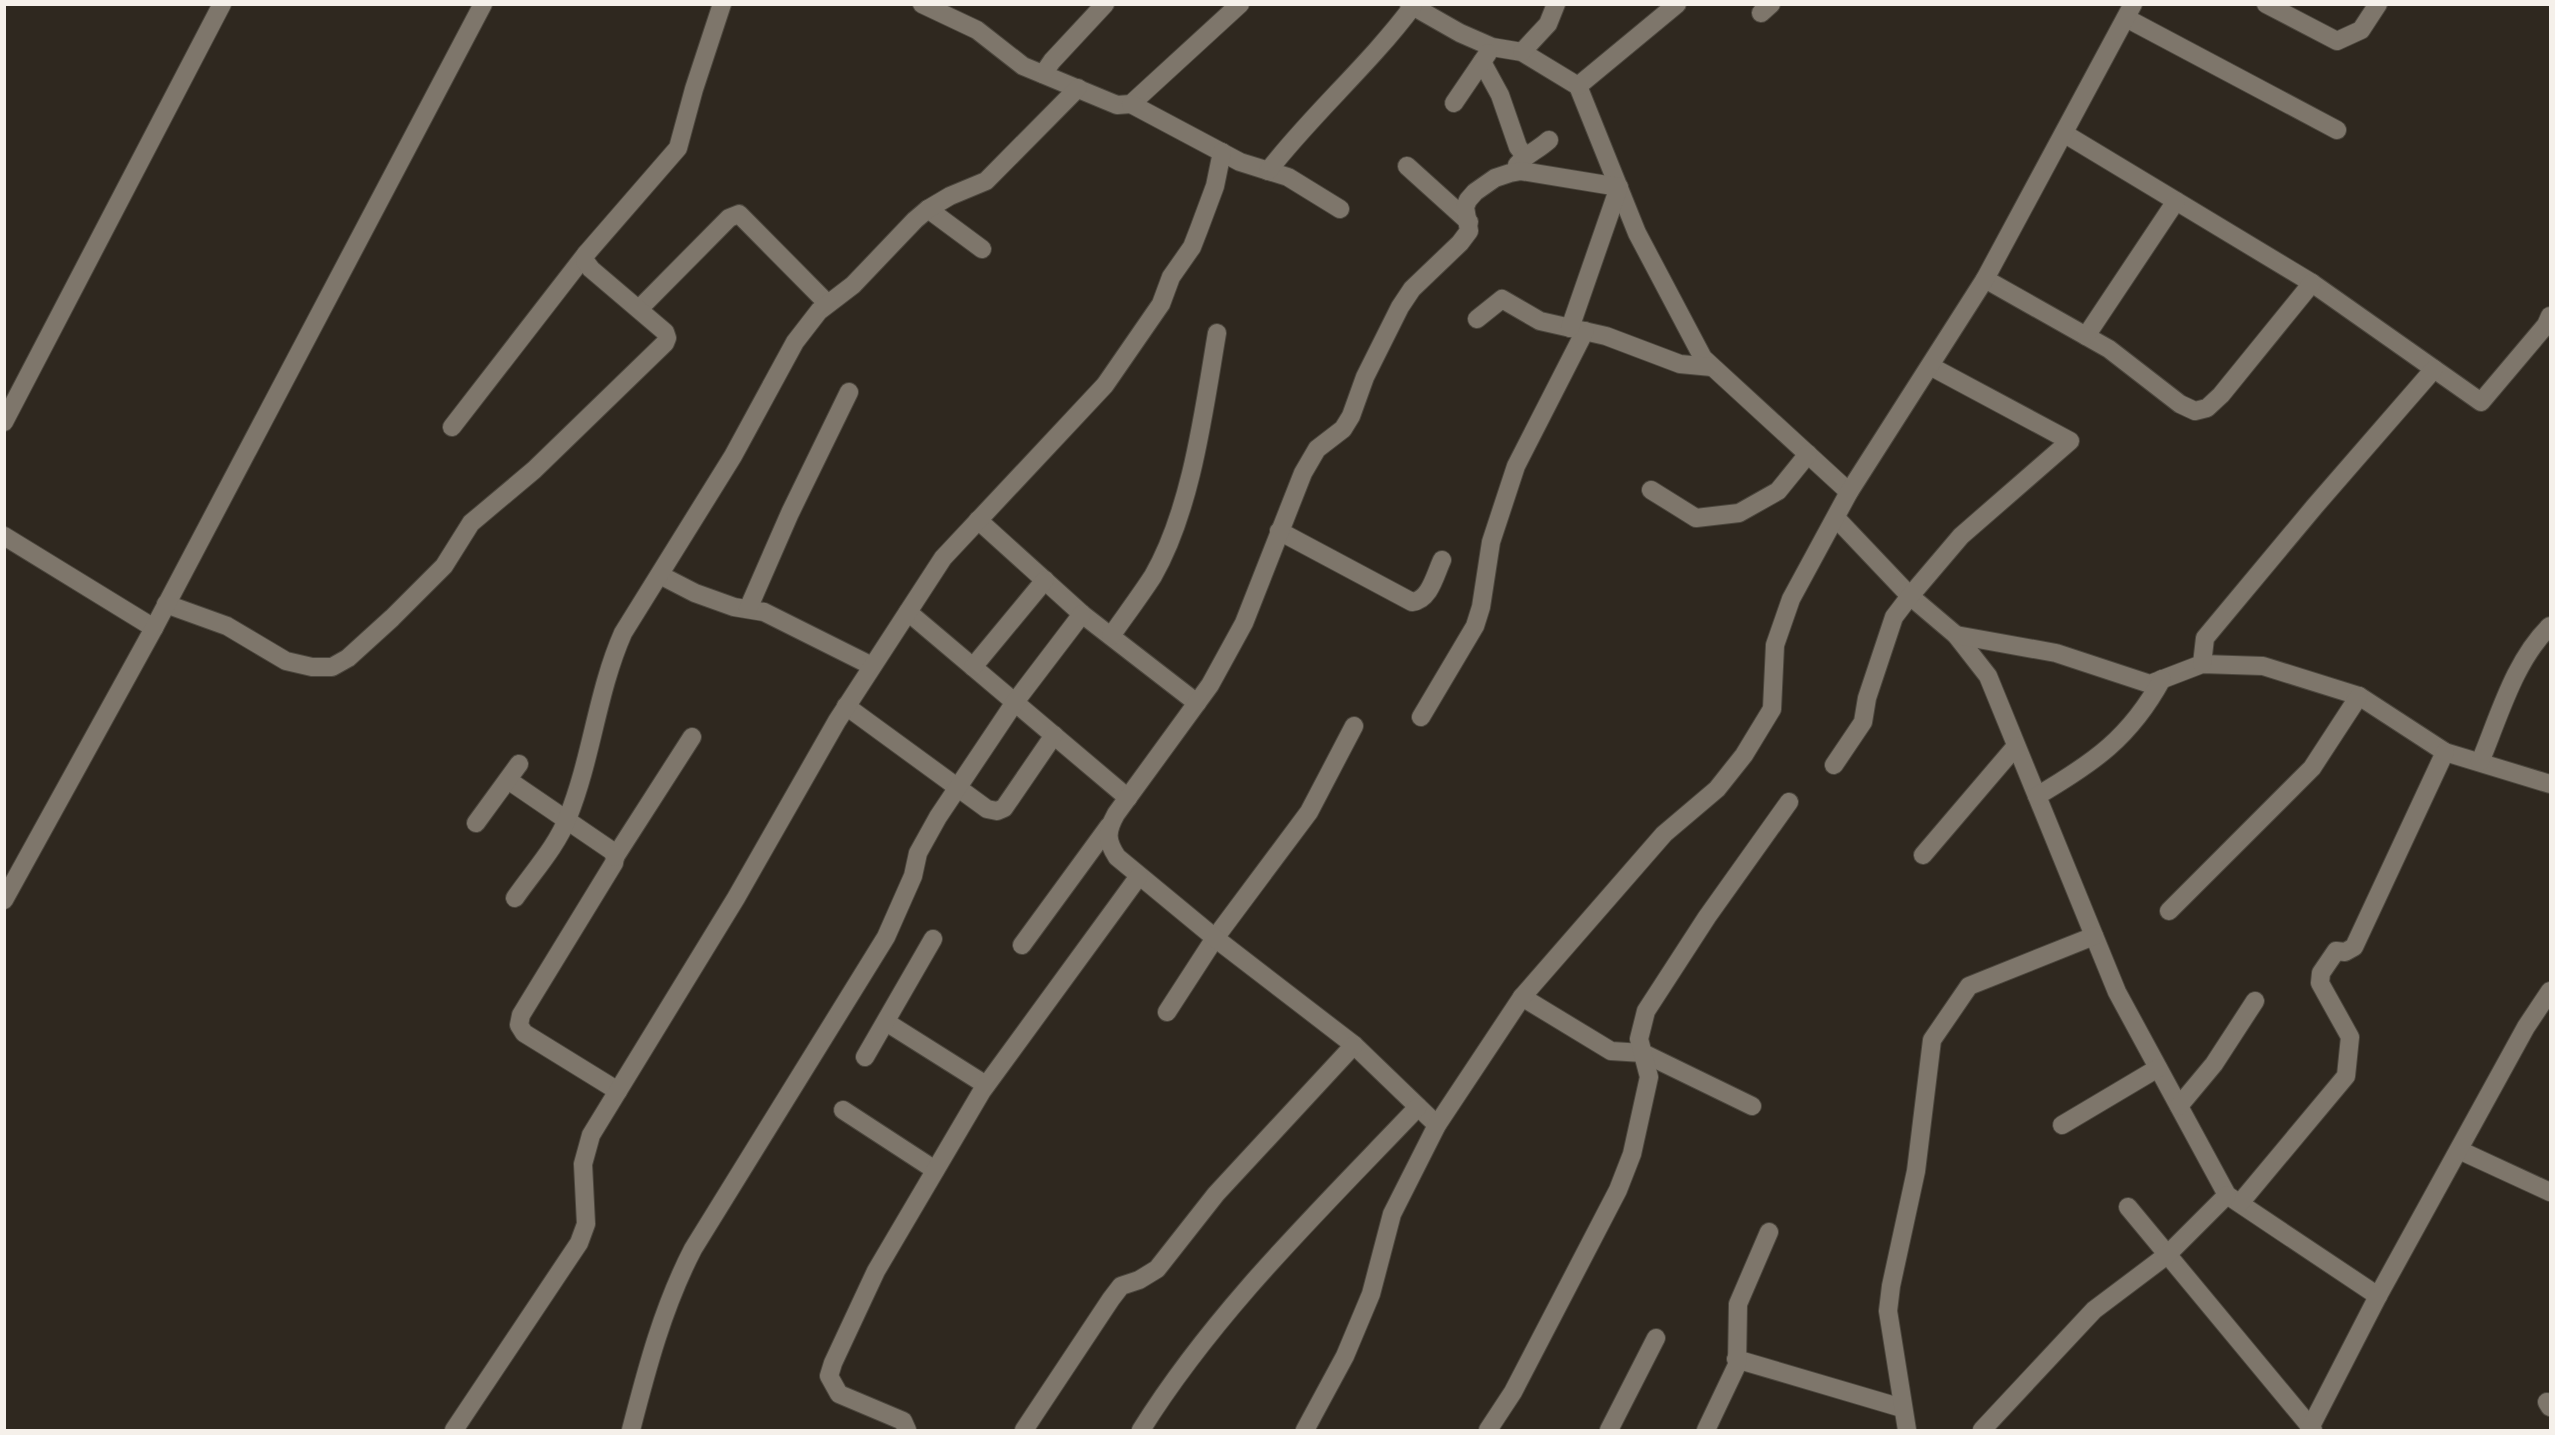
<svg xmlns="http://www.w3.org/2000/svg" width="2555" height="1435" viewBox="0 0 2555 1435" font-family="Cabin,sans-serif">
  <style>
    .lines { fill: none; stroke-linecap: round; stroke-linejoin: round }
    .street-casing { stroke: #4c473e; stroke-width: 20 }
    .street { stroke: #7e766b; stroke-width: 18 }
  </style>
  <rect width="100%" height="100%" fill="#2f281f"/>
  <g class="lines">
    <defs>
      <g id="street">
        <path d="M922 4 977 30 1023 66 1117 105 1131 104 1240 4"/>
        <path d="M1409 4 1460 33 1492 47 1522 52 1578 86 1637 233 1703 358 1849 492"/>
        <path d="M2266 4 2337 41 2361 30 2378 4"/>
        <path d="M1761 13 1771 4"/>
        <path d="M2126 18 2337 130"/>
        <path d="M1522 52 1548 24 1556 4"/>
        <path d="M1482 62 1500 95 1518 147 1525 156"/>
        <path d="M1043 74 1052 61 1105 4"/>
        <path d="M1578 86 1677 4"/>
        <path d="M1454 103 1488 53"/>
        <path d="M1131 104 1240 162 1288 177 1340 209"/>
        <path d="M2065 134 2312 283 2481 402 2546 325 2550 316"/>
        <path d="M1517 165C1527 154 1538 150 1549 140"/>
        <path d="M1407 166 1469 222"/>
        <path d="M1268 171C1313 113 1369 65 1413 6"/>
        <path d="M928 209 982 249"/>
        <path d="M1985 279 2109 349 2180 404 2195 411 2207 408 2221 395 2312 283"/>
        <path d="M639 309 729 218 739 214 827 303"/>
        <path d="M1477 319 1502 299 1540 321 1606 336 1680 364 1712 367"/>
        <path d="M2086 336 2176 201"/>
        <path d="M4 422 222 4"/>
        <path d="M452 427 586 254"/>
        <path d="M1651 490 1696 518 1739 513 1778 491 1808 454"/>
        <path d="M1836 518 1910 596 1956 635 1988 676 2117 992 2227 1195 2378 1296"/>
        <path d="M978 520 1082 614 1197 703"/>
        <path d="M1279 531 1412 602C1430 600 1435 575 1442 560"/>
        <path d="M4 536 154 628"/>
        <path d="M660 575 695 593 734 607 764 612 872 666"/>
        <path d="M166 604 227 626 286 661 312 667H332L348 658 392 618 444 566 471 523 534 470 665 343 667 338 665 332 591 269 585 261 586 254 678 148 694 89 722 4"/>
        <path d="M748 609 790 513 849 392"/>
        <path d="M908 612 1128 798"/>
        <path d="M1956 635 2056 653 2150 684 2202 664 2263 666 2359 696 2445 752 2550 784"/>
        <path d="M1111 636C1125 616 1140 596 1153 576 1192 508 1204 409 1217 333"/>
        <path d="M2202 664 2205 638 2315 506 2434 369"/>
        <path d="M973 667 1045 580"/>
        <path d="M846 706 987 809 997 811 1004 808 1054 735"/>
        <path d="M1421 717 1475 626 1481 607 1491 542 1516 466 1585 331"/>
        <path d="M2480 762C2499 717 2514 661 2550 626"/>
        <path d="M1834 765 1863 722 1867 698 1894 617 1910 596 1961 536 2070 441 1930 366"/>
        <path d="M508 780 612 851 615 857 614 863 521 1015 519 1025 524 1033 618 1091"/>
        <path d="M2037 796C2093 763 2130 738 2162 679"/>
        <path d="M476 823 519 764"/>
        <path d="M1923 855 2016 746"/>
        <path d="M615 857 692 737"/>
        <path d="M515 898C533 872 557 846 568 817 592 757 597 692 623 633L733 456 795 342 819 311 853 285 915 220 928 209 950 196 986 181 1078 88"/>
        <path d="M4 900 154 628 483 4"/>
        <path d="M2169 911 2312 768 2359 696"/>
        <path d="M1022 945 1109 826"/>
        <path d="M1522 997 1611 1051 1643 1053 1752 1106"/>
        <path d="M1167 1012 1215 938 1309 812 1354 726"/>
        <path d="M886 1022 986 1085"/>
        <path d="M865 1057 933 939"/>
        <path d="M2179 1106 2214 1064 2255 1001"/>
        <path d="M843 1110 935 1170"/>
        <path d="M1437 1125 1354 1045 1215 938 1117 857C1106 840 1106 832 1116 814L1210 685 1244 623 1303 473 1317 449 1343 429 1351 416 1365 377 1400 307 1412 289 1460 243 1469 231 1465 207 1468 200 1475 192 1495 178 1510 173 1521 171 1619 187 1570 328"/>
        <path d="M2062 1125 2158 1068"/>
        <path d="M2459 1150 2550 1192"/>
        <path d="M2240 1203 2346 1076 2350 1037 2320 983 2321 973 2336 951 2345 952 2354 947 2445 752"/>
        <path d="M2128 1207 2313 1430"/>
        <path d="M1736 1359 1902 1408"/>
        <path d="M2547 1402 2550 1407"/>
        <path d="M454 1430 579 1243 586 1224 583 1164 591 1135 736 898 837 721 943 558 1105 385 1161 304 1171 277 1192 247 1199 229 1215 186 1222 152"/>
        <path d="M631 1430C647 1368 663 1307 693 1249L886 937 913 876 918 853 938 817 1015 702 1082 614"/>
        <path d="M907 1430 903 1421 839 1394 829 1376 833 1363 876 1271 982 1091 1139 876"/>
        <path d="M1024 1430 1111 1299 1121 1286 1139 1280 1157 1269 1216 1194 1354 1045"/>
        <path d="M1141 1430C1216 1310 1321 1209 1418 1107"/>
        <path d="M1305 1430 1345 1356 1371 1294 1392 1214 1437 1125 1522 997 1664 834 1717 789 1744 755 1772 709 1775 645 1791 599 1849 492 1985 279 2133 4"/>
        <path d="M1488 1430 1513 1392 1618 1190 1632 1154 1649 1077 1639 1039 1646 1011 1707 917 1789 802"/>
        <path d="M1609 1430 1656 1338"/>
        <path d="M1706 1430 1737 1365 1738 1304 1769 1232"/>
        <path d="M1907 1430 1888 1311 1891 1286 1916 1171 1932 1040 1969 986 2094 936"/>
        <path d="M1982 1430 2094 1310 2167 1255 2227 1195"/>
        <path d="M2309 1430 2378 1296 2526 1027 2550 991"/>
      </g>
    </defs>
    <use href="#street" class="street-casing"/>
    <use href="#street" class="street"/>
  </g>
  <rect width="2555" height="1435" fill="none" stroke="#f5f0ea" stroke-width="12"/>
</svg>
